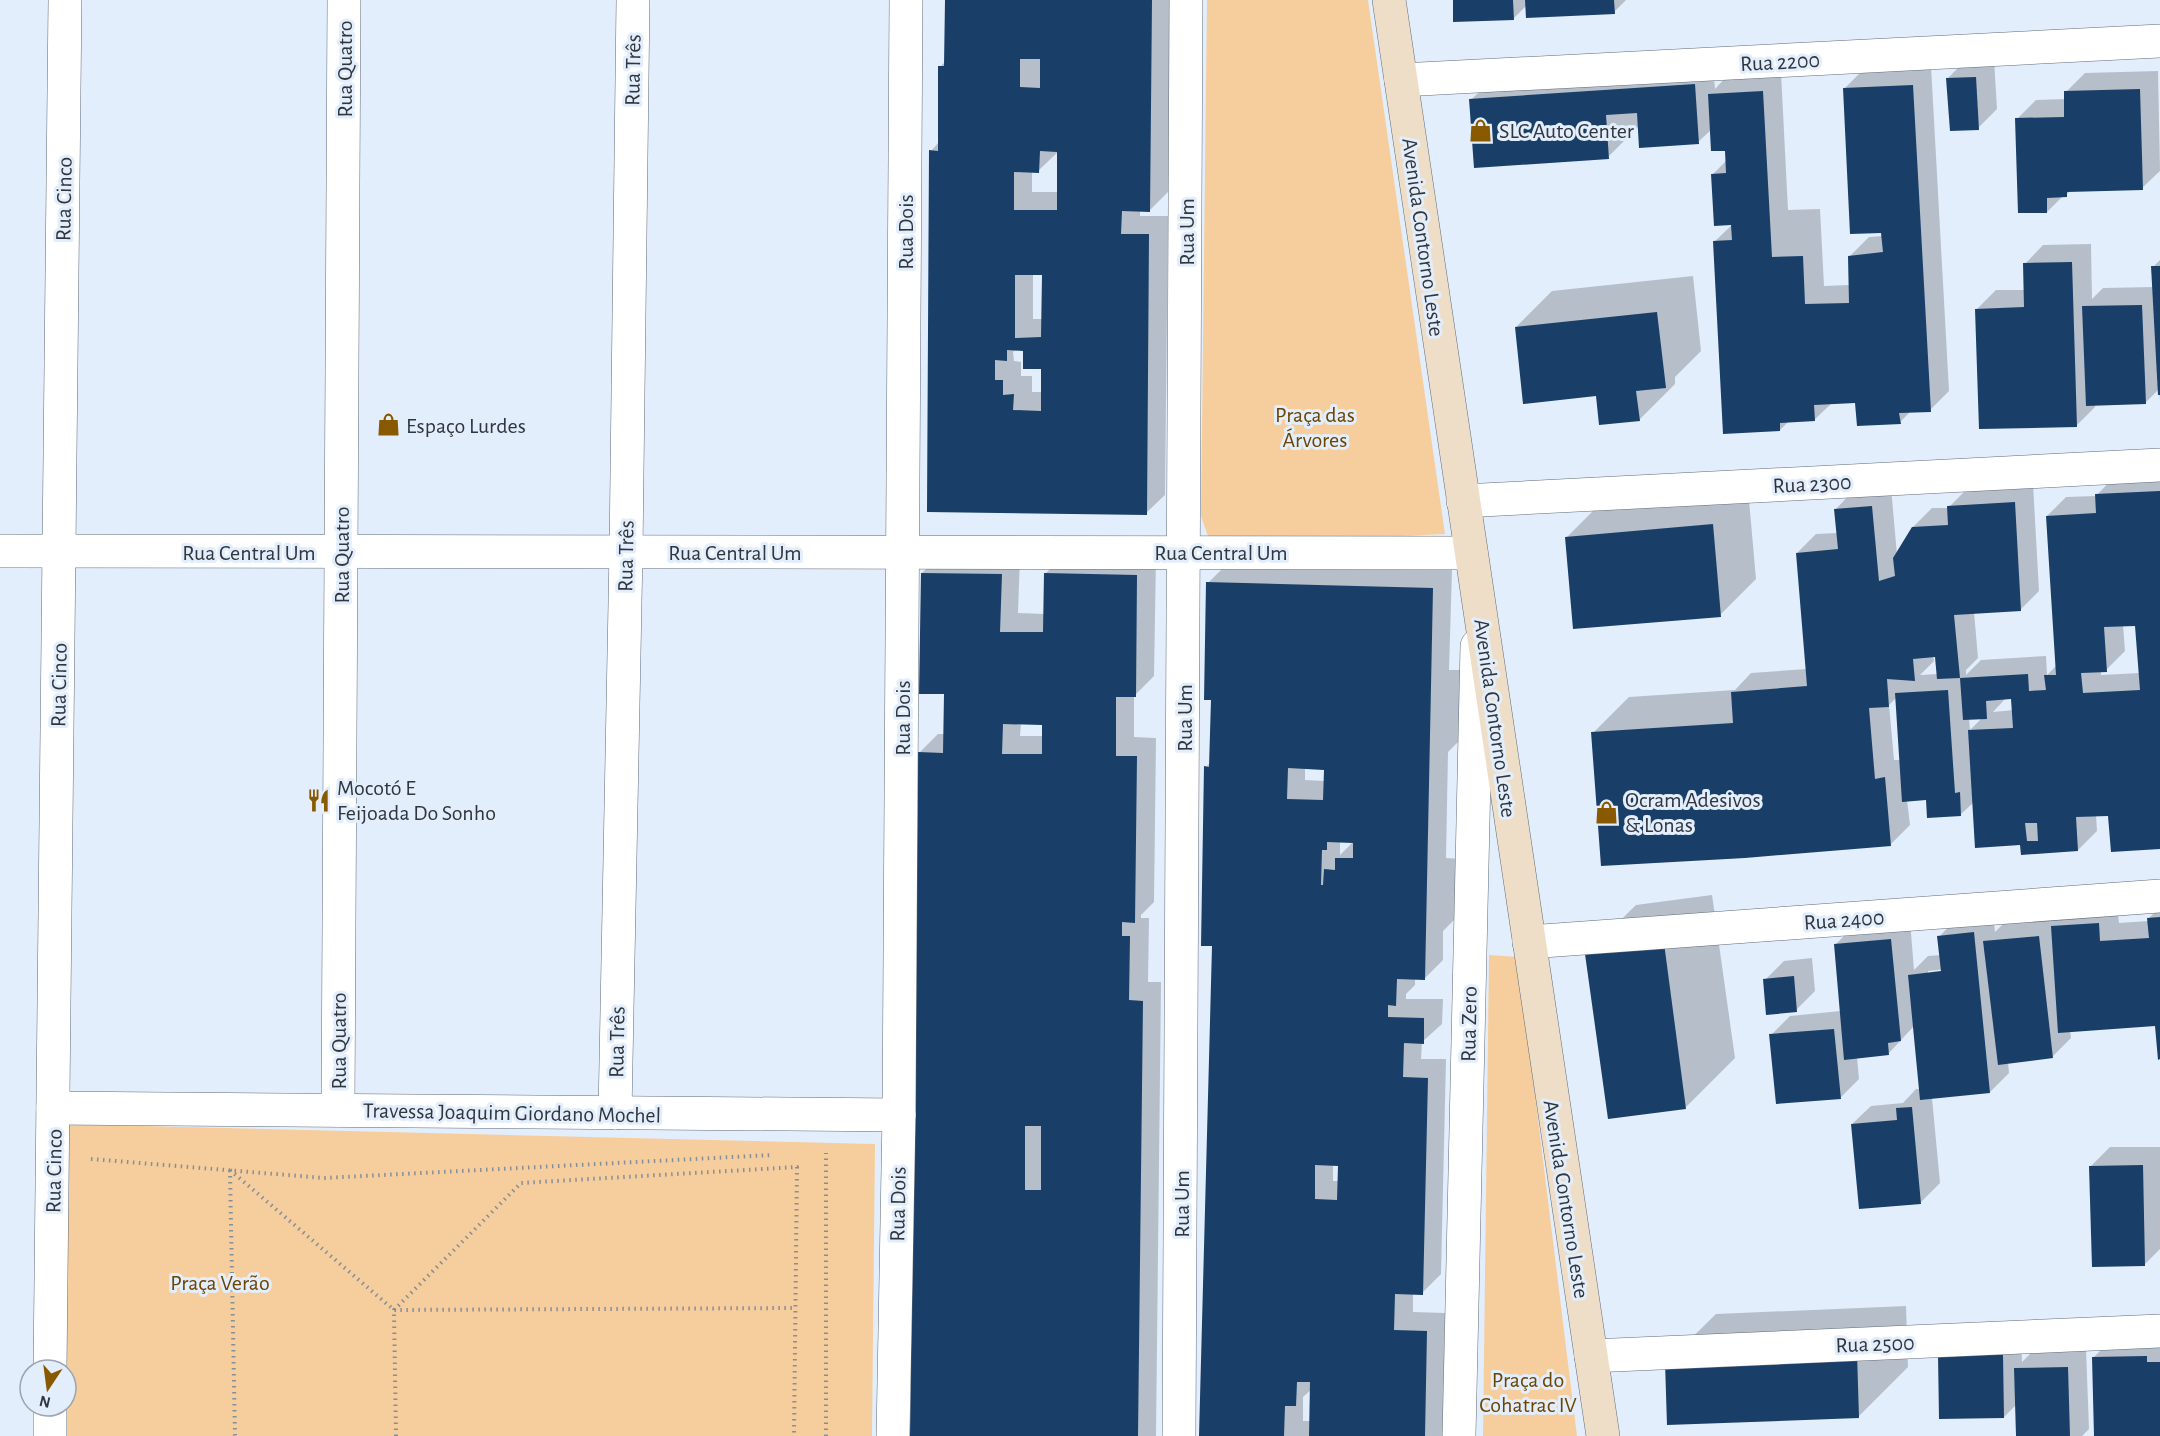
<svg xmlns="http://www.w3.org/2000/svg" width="2160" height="1436" viewBox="0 0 2160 1436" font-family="'Alegreya Sans',sans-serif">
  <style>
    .green { fill: #f6ce9d }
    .shadow { fill: #0003; fill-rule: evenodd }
    .building { fill: #193e68; fill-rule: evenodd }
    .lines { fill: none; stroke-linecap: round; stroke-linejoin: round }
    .minor-casing { stroke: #606c7b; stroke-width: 34 }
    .secondary-casing { stroke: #606c7b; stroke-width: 34 }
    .path { stroke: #868e98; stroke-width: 4; stroke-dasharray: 1.5 4.5; stroke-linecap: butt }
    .minor { stroke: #fff; stroke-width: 33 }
    .secondary { stroke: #eedec7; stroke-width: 33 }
    .labels { text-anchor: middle; stroke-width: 6; stroke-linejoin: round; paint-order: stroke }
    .street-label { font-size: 22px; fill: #31363d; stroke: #e3eefc }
    .poi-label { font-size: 22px; fill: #31363d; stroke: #e3eefc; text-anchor: start }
    .park-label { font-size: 22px; fill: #6c4400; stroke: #e3eefc }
  </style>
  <rect width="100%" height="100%" fill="#e3eefc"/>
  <g class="green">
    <path d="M1207 0H1368L1445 534 1211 545 1201 516Z"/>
    <path d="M1489 955 1518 957 1577 1436H1483Z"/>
    <path d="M64 1124 875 1144 872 1436H63L66 1406Z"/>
  </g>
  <g class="shadow">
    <path d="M946 0H1170L1169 191 1150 210H1140V216H1168L1165 495 1146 513 928 511 931 151 939 142 940 67 946 61ZM1059 151 1058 192H1032V171H1038ZM1033 273H1043V319H1033ZM1016 349H1025L1043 367 1042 392H1032V376H1021V362L1014 361 1013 352Z"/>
    <path d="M1454 0H1626L1614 12 1526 6 1513 19Z"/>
    <path d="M1994 59 1997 109 1978 128 1947 79 1966 60Z"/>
    <path d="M1507 64 1713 66 1715 89 1728 75 1781 73 1788 210 1820 209 1824 286 1850 285V256L1869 237 1883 236 1844 89 1863 70 1931 66 1949 391 1930 410 1911 411 1900 422 1856 401 1832 403 1814 420 1789 421 1780 430 1714 242 1733 224 1713 174 1727 160 1726 149 1711 130 1698 142 1639 126 1608 157 1471 100Z"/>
    <path d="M2158 71 2160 171 2142 188 2071 190 2066 195 2063 196 2047 212 2017 119 2036 100 2066 99V92L2085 73Z"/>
    <path d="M2091 244 2092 299 2103 288 2154 287 2153 267 2160 260V400L2159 389 2145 403 2095 404V407L2076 426 1977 309 1996 290H2025V264L2043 245Z"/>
    <path d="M1693 276 1701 351 1675 377V384L1639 420 1597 394 1516 327 1552 291Z"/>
    <path d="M2160 473V847L2109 814 2096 815 2097 831 2078 850 2022 844 1974 802 1960 815 1927 798 1907 800 1910 825 1891 844 1593 733 1629 697 1735 690 1751 673 1807 669 1797 553 1816 534 1838 533 1836 509 1854 490 1891 487 1897 555 1913 527 1932 508H1948L1968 488 2033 484 2039 591 2020 610 1974 612 1978 658 1966 670V675L1981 660 2046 656 2047 675 2057 665 2047 516 2066 497 2096 496 2115 476ZM2137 624 2140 673 2101 675V671L2106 670 2125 651 2123 625ZM1933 655H1936L1938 674 1920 675 1934 661ZM1897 697 1901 760H1894L1889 705ZM2013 698 2014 710 1993 712 2005 699ZM1969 718H1982L1970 730Z"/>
    <path d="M1748 489 1756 579 1720 615 1566 538 1603 501Z"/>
    <path d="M941 554 1020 556 1018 613 1045 614V574L1064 555 1156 556 1154 676 1134 696V737L1156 738 1154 902 1141 915V918H1149L1148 982H1161L1156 1436H911L919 753 938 734H945V693L922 573ZM1021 723H1043V736H1020Z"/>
    <path d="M1227 564 1452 570 1449 670H1466L1465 735 1448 752 1446 858 1462 859 1461 913 1443 931V960L1424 979 1415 978V985L1406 994V999H1443L1442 1024 1422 1042 1421 1059H1446L1441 1274 1422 1293H1413V1312L1445 1313 1443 1436H1201L1214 944 1206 767 1211 762 1212 699 1208 583ZM1305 767 1326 768 1325 781 1305 780ZM1340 841H1354L1340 855ZM1333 1164H1339V1181H1333ZM1312 1389 1311 1421H1303V1397Z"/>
    <path d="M1712 895 1735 1058 1686 1107 1586 954 1636 905Z"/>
    <path d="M2117 905 2119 923 2149 921V918L2160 907V1058L2157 1024 2070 1030 2071 1038 2052 1057 2008 1062 2009 1073 1990 1092 1932 1098 1940 1183 1921 1202 1852 1124 1871 1106 1903 1103 1916 1089H1921L1914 1026 1888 1054 1857 1057 1859 1079 1840 1098 1771 1035 1790 1016 1841 1011 1835 945 1854 926 1910 921 1914 970 1928 956 1941 955 1939 937 1957 918 1993 914 1995 932 2004 923 2058 917V921L2071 908ZM1948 969V972L1928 974V971Z"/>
    <path d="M1812 958 1815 991 1796 1010 1765 980 1784 961Z"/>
    <path d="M2110 1147H2160V1249L2145 1264 2091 1166Z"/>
    <path d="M1906 1306 1908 1367 1859 1416 1666 1363 1716 1314Z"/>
    <path d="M2021 1336 2022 1362 2034 1350 2086 1349 2089 1429 2082 1436H2018L2017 1404 2004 1417 1940 1356Z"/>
    <path d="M2160 1338V1436H2096L2093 1358 2112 1339Z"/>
  </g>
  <g class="building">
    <path d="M945 0H1152L1150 212 1122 211 1121 234H1149L1147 515 927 512 929 150 938 151V66H944ZM1020 59H1040V88L1020 87ZM1040 151 1057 152V210H1014V172L1039 173ZM1015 275H1042L1041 337 1015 338ZM1007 350 1023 351V369H1041V411L1013 410 1014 394 1003 395V380H995V360L1007 361Z"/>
    <path d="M1453 0H1513L1514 20 1453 22Z"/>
    <path d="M1525 0H1614L1615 14 1526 18Z"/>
    <path d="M1976 77 1979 130 1950 131 1946 78Z"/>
    <path d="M1695 84 1699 144 1639 148 1637 113 1606 115 1609 159 1474 168 1469 99Z"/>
    <path d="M1913 85 1931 412 1899 413 1901 424 1857 426 1855 403 1814 405 1815 421 1780 423V431L1723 434 1713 241 1732 240 1731 225 1714 226 1711 174 1726 173 1725 151H1711L1708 94 1763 91 1772 257 1803 256 1805 304 1849 303 1848 256 1883 252 1881 233 1850 234 1843 88Z"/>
    <path d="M2140 89 2143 190 2067 192V197L2047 198V213H2018L2015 118 2064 117V91Z"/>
    <path d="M2072 262 2077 427 1979 429 1975 309 2024 307 2023 263Z"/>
    <path d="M2151 266H2160V395H2158Z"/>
    <path d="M2142 305 2146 404 2086 406 2082 306Z"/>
    <path d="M1657 312 1666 388 1636 391 1640 421 1599 425 1596 396 1523 404 1515 327Z"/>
    <path d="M2160 491V849L2111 852 2108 816 2076 817 2078 851 2021 855 2020 845 1975 848 1968 730 2013 728 2011 699 1986 701 1987 719 1963 720 1960 678 1937 679 1935 657 1913 659 1915 681 1887 679 1889 707 1869 708 1875 779 1885 777 1891 846 1745 858 1601 866 1591 732 1733 723 1731 692 1807 686 1796 553 1838 549 1834 509 1872 506 1879 581 1895 576 1893 558 1912 527 1948 525 1947 506 2015 502 2021 611 1954 615 1960 678 2028 674 2029 691 2046 690 2044 675H2056L2046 516 2096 513 2095 494ZM2135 626 2140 690 2083 693 2081 673 2107 672 2104 627ZM2025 823H2037L2038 841H2027Z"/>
    <path d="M1713 524 1721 617 1573 629 1565 537Z"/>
    <path d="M921 573 1002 574 1000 632H1043L1044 573 1137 575 1136 697H1116V756H1137L1135 923 1122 922V936H1130L1129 1000 1143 1001 1138 1436H910L918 752 943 753 944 694H919ZM1003 724 1042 725V754H1002ZM1025 1126H1041V1190H1025Z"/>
    <path d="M1206 582 1433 588 1425 980 1397 979 1396 1006 1388 1005V1017L1424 1018V1044L1404 1043 1403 1077 1428 1078 1423 1295 1395 1294 1394 1330 1427 1331 1425 1436H1309L1310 1382H1297L1296 1406H1285L1284 1436H1199L1212 946H1201L1204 766 1209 767 1211 700H1204ZM1288 768 1324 770 1323 800 1287 799ZM1327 842 1353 843V858H1335V870L1324 869 1323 885H1321L1322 850H1327ZM1315 1165 1338 1166 1337 1200 1315 1199Z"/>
    <path d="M1948 690 1955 793 1960 792 1961 816 1927 818 1926 800 1902 802 1895 693Z"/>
    <path d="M2160 917V1059L2158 1060 2155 1026 2058 1033 2051 926 2099 923 2100 941 2149 938 2147 918Z"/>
    <path d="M1974 932 1990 1093 1920 1100 1908 975 1941 971 1937 936Z"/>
    <path d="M2039 936 2053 1058 1998 1065 1983 941Z"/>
    <path d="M1891 939 1901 1041 1888 1043 1889 1055 1844 1060 1834 944Z"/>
    <path d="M1664 943 1686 1109 1608 1119 1585 954Z"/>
    <path d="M1794 976 1797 1012 1766 1015 1763 979Z"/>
    <path d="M1834 1029 1841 1099 1776 1104 1769 1034Z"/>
    <path d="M1912 1107 1921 1204 1859 1209 1851 1124 1897 1120 1896 1108Z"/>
    <path d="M2143 1165 2145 1266 2092 1267 2089 1166Z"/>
    <path d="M1857 1354 1859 1418 1667 1425 1665 1362Z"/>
    <path d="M1938 1355H2003L2004 1418 1939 1419Z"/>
    <path d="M2147 1356V1362H2160V1436H2094L2092 1357Z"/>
    <path d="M2068 1367 2070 1436H2016L2014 1368Z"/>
  </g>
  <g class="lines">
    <defs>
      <g id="minor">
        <path d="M1401 80 2160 41"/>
        <path d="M1463 501 2160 465"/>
        <path d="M0 551 1471 553"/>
        <path d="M1529 942 2160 896"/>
        <path d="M53 1108 899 1115"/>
        <path d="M338 1110 344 0"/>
        <path d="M615 1113 626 552 633 0"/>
        <path d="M1591 1356 2160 1331"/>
        <path d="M50 1370 65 0"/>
        <path d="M50 1436V1406"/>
        <path d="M893 1436 899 1115 906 0"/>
        <path d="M1179 1436 1186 0"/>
        <path d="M1459 1436 1477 646"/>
      </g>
      <path id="secondary" d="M1389 0 1603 1436"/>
    </defs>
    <use href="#minor" class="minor-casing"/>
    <use href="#secondary" class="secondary-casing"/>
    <g class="path">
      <path d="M91 1159 324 1178 772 1155"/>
      <path d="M230 1170 394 1310 795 1308"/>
      <path d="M230 1170 235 1436"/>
      <path d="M396 1436 394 1310 521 1183 797 1167 794 1436"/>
      <path d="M826 1436V1153"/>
    </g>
    <use href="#minor" class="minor"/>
    <use href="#secondary" class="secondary"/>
  </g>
  <defs>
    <symbol id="shop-bare" viewBox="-9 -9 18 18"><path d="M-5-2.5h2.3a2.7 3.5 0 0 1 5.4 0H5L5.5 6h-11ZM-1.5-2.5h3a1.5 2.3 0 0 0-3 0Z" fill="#895900" stroke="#e3eefc" stroke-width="2.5" paint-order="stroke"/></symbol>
    <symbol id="restaurant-bare" viewBox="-9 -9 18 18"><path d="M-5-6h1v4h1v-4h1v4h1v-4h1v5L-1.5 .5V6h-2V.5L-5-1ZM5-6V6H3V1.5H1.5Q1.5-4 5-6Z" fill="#895900" stroke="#e3eefc" stroke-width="2.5" paint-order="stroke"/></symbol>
  </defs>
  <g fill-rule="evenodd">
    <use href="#shop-bare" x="1464" y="114" width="33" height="33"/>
    <use href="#shop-bare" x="372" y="408" width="33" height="33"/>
    <use href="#restaurant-bare" x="302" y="784" width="33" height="33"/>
    <use href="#shop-bare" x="1590" y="796" width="33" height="33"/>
  </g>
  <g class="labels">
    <g class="street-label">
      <text transform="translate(1780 61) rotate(-3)" y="8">Rua 2200</text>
      <text transform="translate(344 69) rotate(-90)" y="8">Rua Quatro</text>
      <text transform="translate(632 70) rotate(-89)" y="8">Rua Três</text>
      <text transform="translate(63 199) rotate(-89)" y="8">Rua Cinco</text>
      <text transform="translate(905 232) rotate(-90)" y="8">Rua Dois</text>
      <text transform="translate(1186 232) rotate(-90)" y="8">Rua Um</text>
      <text transform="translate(1424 237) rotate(82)" y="8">Avenida Contorno Leste</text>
      <text transform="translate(1812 483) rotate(-3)" y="8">Rua 2300</text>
      <text x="249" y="560">Rua Central Um</text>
      <text x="735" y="560">Rua Central Um</text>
      <text x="1221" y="560">Rua Central Um</text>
      <text transform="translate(341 555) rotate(-90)" y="8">Rua Quatro</text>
      <text transform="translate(625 556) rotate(-89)" y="8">Rua Três</text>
      <text transform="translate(58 685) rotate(-89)" y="8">Rua Cinco</text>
      <text transform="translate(902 718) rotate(-90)" y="8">Rua Dois</text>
      <text transform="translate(1184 718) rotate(-90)" y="8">Rua Um</text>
      <text transform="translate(1496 718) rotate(82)" y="8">Avenida Contorno Leste</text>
      <text transform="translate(1844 919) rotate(-4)" y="8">Rua 2400</text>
      <text transform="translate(1468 1024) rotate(-89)" y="8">Rua Zero</text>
      <text transform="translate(338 1041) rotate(-90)" y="8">Rua Quatro</text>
      <text transform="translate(616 1042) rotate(-89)" y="8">Rua Três</text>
      <text transform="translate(512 1112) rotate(1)" y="8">Travessa Joaquim Giordano Mochel</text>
      <text transform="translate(53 1171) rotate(-89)" y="8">Rua Cinco</text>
      <text transform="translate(1567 1199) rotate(81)" y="8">Avenida Contorno Leste</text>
      <text transform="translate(897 1204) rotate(-89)" y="8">Rua Dois</text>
      <text transform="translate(1181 1204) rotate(-90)" y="8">Rua Um</text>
      <text transform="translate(1875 1343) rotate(-2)" y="8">Rua 2500</text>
    </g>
    <g class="poi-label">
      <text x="1499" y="138">SLC Auto Center</text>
      <text x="406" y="433">Espaço Lurdes</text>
      <text x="337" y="795">Mocotó E<tspan x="337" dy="25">Feijoada Do Sonho</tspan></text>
      <text x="1625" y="807">Ocram Adesivos<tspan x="1625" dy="25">&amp; Lonas</tspan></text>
    </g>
    <g class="park-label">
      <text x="1315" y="422">Praça das<tspan x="1315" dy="25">Árvores</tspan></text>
      <text x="220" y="1290">Praça Verão</text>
      <text x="1528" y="1387">Praça do<tspan x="1528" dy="25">Cohatrac IV</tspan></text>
    </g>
  </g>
  <g transform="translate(48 1388) rotate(193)"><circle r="28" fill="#e3eefc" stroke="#9ca4b0" stroke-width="1.5"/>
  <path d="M0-4.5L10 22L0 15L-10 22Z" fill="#895900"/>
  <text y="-9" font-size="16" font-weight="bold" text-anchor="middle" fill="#31363d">N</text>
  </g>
</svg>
